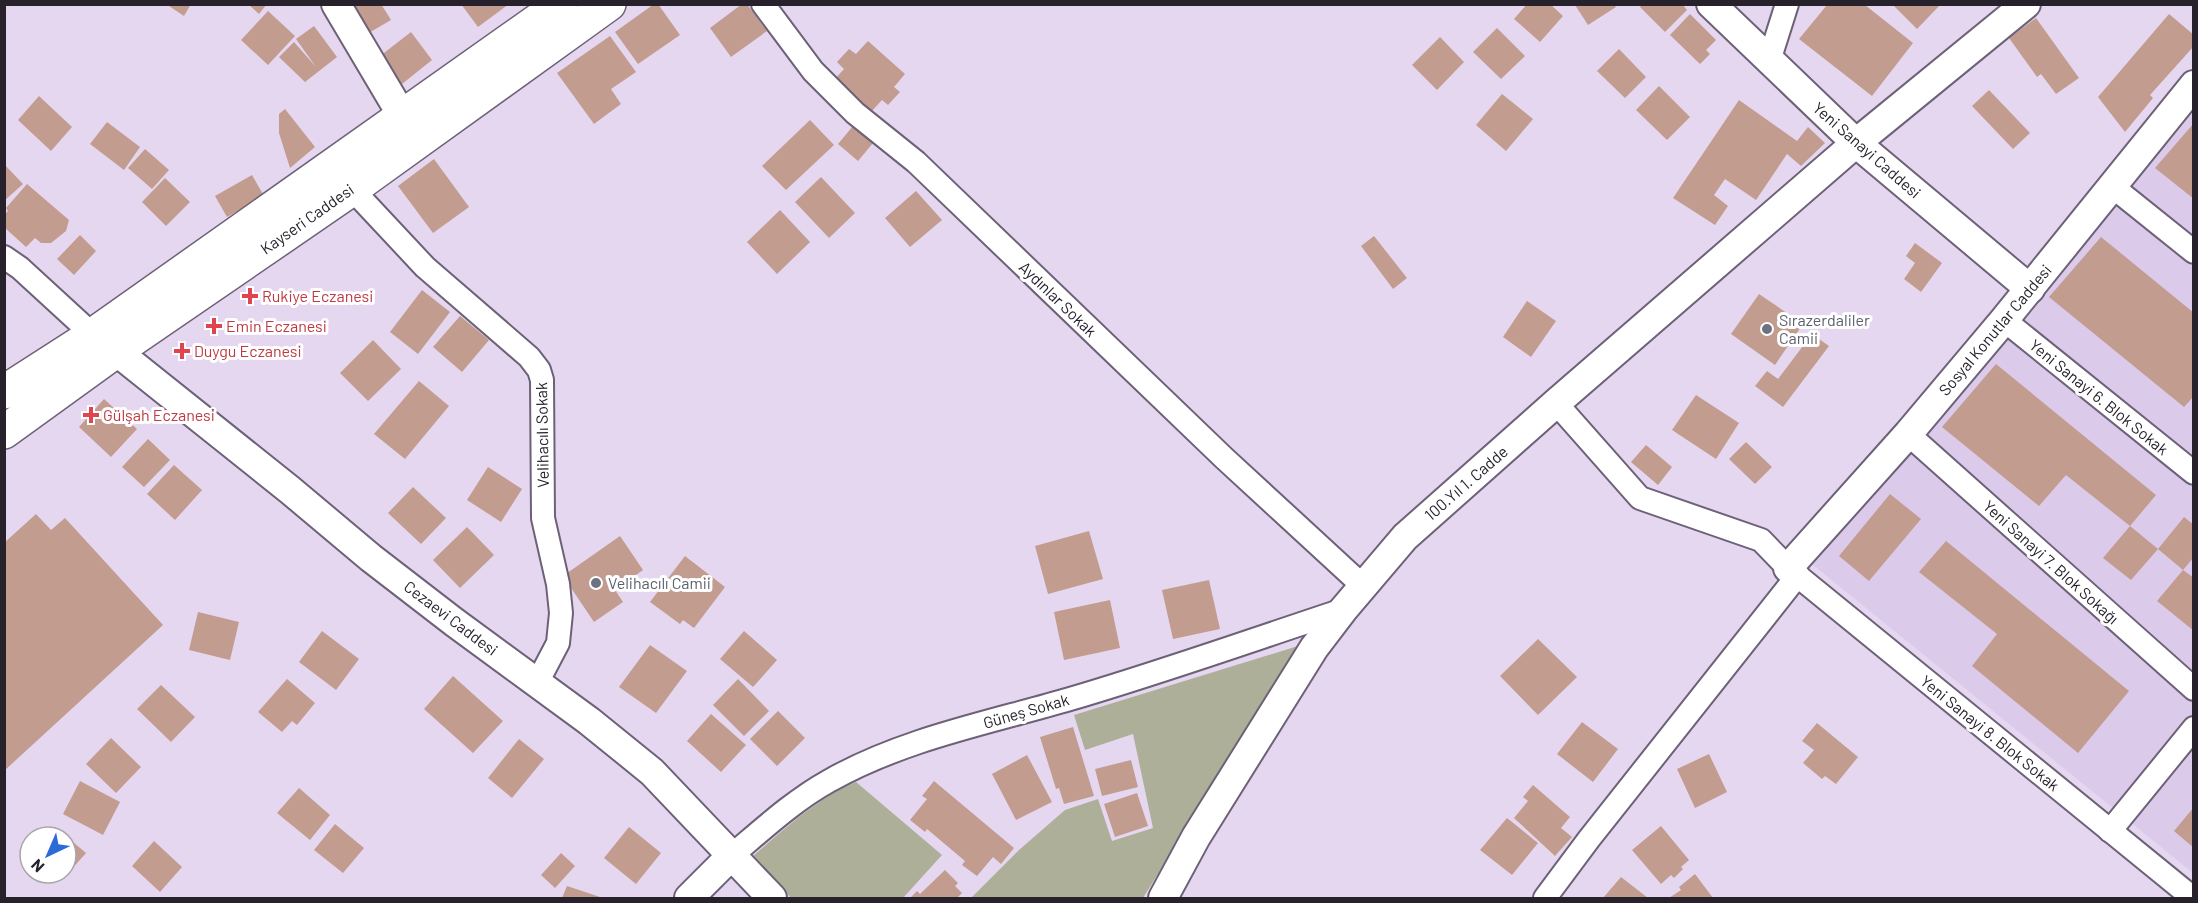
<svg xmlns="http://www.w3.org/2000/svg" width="2198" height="903" viewBox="0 0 2198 903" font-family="Barlow,sans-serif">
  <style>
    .built { fill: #dccaea }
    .green { fill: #adaf99 }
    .building { fill: #c29c8f }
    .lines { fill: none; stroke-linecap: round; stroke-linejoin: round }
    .minor-casing { stroke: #6d6177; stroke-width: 26 }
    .tertiary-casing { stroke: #6d6177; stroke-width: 32 }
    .secondary-casing { stroke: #6d6177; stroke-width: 36 }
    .minor { stroke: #fff; stroke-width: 22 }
    .tertiary { stroke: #fff; stroke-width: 28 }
    .secondary { stroke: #fff; stroke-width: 33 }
    .health-dot { fill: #e0444e; stroke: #fff; stroke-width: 2 }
    .worship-dot { fill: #6b7280; stroke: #fff; stroke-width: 2 }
    .labels { text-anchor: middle; stroke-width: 6; stroke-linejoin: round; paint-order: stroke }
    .street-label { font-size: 16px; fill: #26212a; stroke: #fff }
    .health-label { font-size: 16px; fill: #be3a42; stroke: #fff; text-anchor: start }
    .worship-label { font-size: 16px; fill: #5b616d; stroke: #fff; text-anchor: start }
  </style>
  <rect width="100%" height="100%" fill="#e6d7f1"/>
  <path class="built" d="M2193 113V873L1813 565Z"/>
  <g class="green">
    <path d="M1298 646 1143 898H971L1019 850 1065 810 1098 799 1112 841 1153 828 1133 734 1085 750 1074 715Z"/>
    <path d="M856 782 942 855 903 898H791L753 856C782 831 820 796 856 782Z"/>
  </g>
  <g class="building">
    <path d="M166 4H191L184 16Z"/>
    <path d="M248 4H267L259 14Z"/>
    <path d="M349 4H381L391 20 367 34Z"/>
    <path d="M461 4H509L478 27Z"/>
    <path d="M654 4H658L680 35 638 64 615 32Z"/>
    <path d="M742 4H747L767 31 731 57 710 28Z"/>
    <path d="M1527 4H1550L1563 16 1540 42 1514 19Z"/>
    <path d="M1642 4H1682L1687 10 1665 32 1640 7Z"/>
    <path d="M1892 4H1941L1917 29Z"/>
    <path d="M1575 5H1614L1616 7 1588 25Z"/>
    <path d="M1827 5H1865L1913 43 1872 96 1799 39Z"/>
    <path d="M268 11 295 36 268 65 241 40Z"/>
    <path d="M1690 14 1716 40 1706 50 1710 54 1700 64 1670 35Z"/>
    <path d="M2169 14 2194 35V46L2150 95 2153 98 2125 132 2098 97Z"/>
    <path d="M2036 18 2079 78 2056 94 2041 74 2037 77 2009 38Z"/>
    <path d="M314 26 337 57 305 82 279 57 294 42 316 67 296 39Z"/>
    <path d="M1497 28 1525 56 1501 79 1473 52Z"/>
    <path d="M411 32 432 60 402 84 380 56Z"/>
    <path d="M610 36 636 72 611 89 621 104 594 124 557 73Z"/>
    <path d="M1440 37 1464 62 1437 90 1412 65Z"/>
    <path d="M868 41 905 74 894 87 900 92 888 105 882 100 871 112 834 80 844 69 837 62 849 49 856 54Z"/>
    <path d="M1619 49 1646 77 1625 98 1597 71Z"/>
    <path d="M1659 86 1690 117 1667 140 1636 110Z"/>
    <path d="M1989 90 2030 133 2013 149 1972 106Z"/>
    <path d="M1502 94 1533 119 1506 151 1476 125Z"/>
    <path d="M39 96 72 127 51 151 18 120Z"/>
    <path d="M1739 100 1797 141 1808 127 1825 143 1801 166 1787 154 1756 200 1725 179 1714 195 1728 206 1715 225 1673 198Z"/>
    <path d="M285 109 315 147 290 168 279 133V114Z"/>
    <path d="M810 120 834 145 786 190 762 166Z"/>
    <path d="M107 122 140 147 124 170 90 144Z"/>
    <path d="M2194 123V199L2155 168Z"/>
    <path d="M853 126 873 143 858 161 838 144Z"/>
    <path d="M145 149 169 170 152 189 128 168Z"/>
    <path d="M434 159 469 207 433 233 398 186Z"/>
    <path d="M4 164 23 184 4 201Z"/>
    <path d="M252 175 264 196 227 217 215 196Z"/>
    <path d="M821 177 855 213 829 238 795 202Z"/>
    <path d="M165 178 190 202 166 226 142 202Z"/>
    <path d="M27 184 69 220 66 231 51 243H41L35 238 26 247 4 227V215L8 211 6 208Z"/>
    <path d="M916 191 942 220 910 247 885 218Z"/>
    <path d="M780 210 810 242 777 274 747 242Z"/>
    <path d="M80 235 96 251 74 275 57 259Z"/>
    <path d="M1374 236 1407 278 1393 289 1361 246Z"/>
    <path d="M2101 237 2194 313V396L2184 407 2049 297Z"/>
    <path d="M1915 243 1942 263 1921 292 1904 279 1915 263 1906 256Z"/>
    <path d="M422 290 450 312 418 354 390 332Z"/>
    <path d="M1759 294 1803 324 1775 365 1731 334Z"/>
    <path d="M1527 301 1556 321 1531 357 1503 337Z"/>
    <path d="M460 316 489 340 462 372 433 347Z"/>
    <path d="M1812 334 1829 346 1783 407 1755 386 1767 371 1778 379Z"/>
    <path d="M373 340 401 369 368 401 340 373Z"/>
    <path d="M1996 364 2156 495 2130 526 2066 475 2039 506 1942 427Z"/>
    <path d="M419 381 449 406 405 459 374 434Z"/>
    <path d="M1696 395 1739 423 1716 459 1672 430Z"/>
    <path d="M104 399 137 429 111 457 79 427Z"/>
    <path d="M148 439 170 460 144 487 122 467Z"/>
    <path d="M1746 442 1772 467 1755 484 1729 459Z"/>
    <path d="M1646 445 1672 467 1658 485 1631 462Z"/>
    <path d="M174 465 202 490 175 520 147 494Z"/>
    <path d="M488 467 522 489 501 522 467 500Z"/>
    <path d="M413 487 446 518 421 544 388 513Z"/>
    <path d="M1890 494 1921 519 1869 581 1839 556Z"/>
    <path d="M36 514 51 530 65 518 163 625 4 771V543Z"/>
    <path d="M2184 517 2194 525V557L2183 570 2158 549Z"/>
    <path d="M2130 526 2158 549 2131 580 2103 558Z"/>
    <path d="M467 527 494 555 460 588 433 560Z"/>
    <path d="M1089 531 1103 579 1048 594 1035 546Z"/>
    <path d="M620 536 643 570 615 590 623 602 594 622 563 576Z"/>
    <path d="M1946 541 2129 691 2078 753 1972 666 1997 634 1919 572Z"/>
    <path d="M685 556 725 587 694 628 683 620 680 624 650 602Z"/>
    <path d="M2183 570 2194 578V631L2157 601Z"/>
    <path d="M1209 580 1220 629 1173 639 1162 590Z"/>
    <path d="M1110 600 1120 648 1064 660 1054 612Z"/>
    <path d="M198 612 239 622 230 660 189 650Z"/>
    <path d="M322 631 359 659 336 690 299 662Z"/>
    <path d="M744 631 777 660 753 687 720 659Z"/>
    <path d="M1538 639 1577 677 1538 715 1500 676Z"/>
    <path d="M650 645 687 671 656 713 619 687Z"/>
    <path d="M453 676 503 721 473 753 424 709Z"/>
    <path d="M287 679 315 703 297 725 292 721 282 732 258 712Z"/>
    <path d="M738 679 769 711 744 736 713 705Z"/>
    <path d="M161 685 195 717 171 742 137 709Z"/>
    <path d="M778 711 805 738 777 766 750 739Z"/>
    <path d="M711 714 746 745 721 772 687 741Z"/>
    <path d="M1582 722 1618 749 1593 782 1557 754Z"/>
    <path d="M1817 723 1858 757 1836 784 1825 776 1822 779 1803 763 1814 750 1802 741Z"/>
    <path d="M1073 727 1094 796 1064 804 1059 788 1056 789 1040 737Z"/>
    <path d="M111 738 141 767 116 793 86 764Z"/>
    <path d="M519 739 544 759 512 798 488 778Z"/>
    <path d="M1709 754 1727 792 1695 808 1677 769Z"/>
    <path d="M1027 755 1052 802 1016 820 992 774Z"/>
    <path d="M1131 760 1138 787 1102 796 1095 769Z"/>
    <path d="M80 781 120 802 103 835 63 814Z"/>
    <path d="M934 781 1014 848 1001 864 993 857 977 876 962 865 965 861 927 829 925 832 910 820 927 799 922 796Z"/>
    <path d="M1533 785 1570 817 1561 828 1572 837 1555 856 1514 818 1528 801 1523 797Z"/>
    <path d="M299 788 330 815 310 840 277 813Z"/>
    <path d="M1137 793 1148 826 1115 837 1104 804Z"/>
    <path d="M2194 807V848L2174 831Z"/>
    <path d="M1507 818 1538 843 1512 875 1480 850Z"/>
    <path d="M335 824 364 848 343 873 314 850Z"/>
    <path d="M1661 826 1689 860 1681 867 1683 869 1674 878 1671 875 1661 884 1632 850Z"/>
    <path d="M55 827 86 853 63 879 56 873H66V837H46Z"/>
    <path d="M629 827 661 853 636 884 604 858Z"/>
    <path d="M154 841 182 867 160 892 132 866Z"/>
    <path d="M561 853 575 866 555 888 541 875Z"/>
    <path d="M945 870 958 883 955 886 962 893 957 898H910L917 891 920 894Z"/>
    <path d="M1695 874 1713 898H1669L1681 890 1679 887Z"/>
    <path d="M1621 877 1648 898H1603Z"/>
    <path d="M567 886 603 898H562Z"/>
  </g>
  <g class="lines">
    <defs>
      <g id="minor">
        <path d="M763 4 813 71 855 113 916 162 1224 458 1363 586"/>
        <path d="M1769 61 1787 4"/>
        <path d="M2113 187 2194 252"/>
        <path d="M352 189 425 267 529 357 539 370 542 380 543 518 558 584 561 613 558 643 537 683"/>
        <path d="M4 257 20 268 93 335"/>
        <path d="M2004 320 2194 473"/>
        <path d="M1556 403 1640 498 1761 540 1788 568 2193 898"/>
        <path d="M1908 434 2194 689"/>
        <path d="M2110 831 2194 728"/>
        <path d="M731 856C762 830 793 801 829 781 903 739 988 723 1070 699 1162 672 1252 640 1343 610"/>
        <path d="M1545 898 1589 839 1798 575"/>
      </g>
      <g id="tertiary">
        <path d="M336 4 403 117"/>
        <path d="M1711 4 1856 143 2030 289"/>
        <path d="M116 351 290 490 371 558 454 622 589 721 652 772 772 898"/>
        <path d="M1788 568 1908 434 2004 320 2194 85"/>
        <path d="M689 898 731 856"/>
        <path d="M1163 898 1196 837 1314 648 1343 610 1405 537 1556 403 1856 143 2026 4"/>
      </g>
      <g id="secondary">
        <path d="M4 392 93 335 561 4"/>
        <path d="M4 432 116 351 352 189 609 4"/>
      </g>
    </defs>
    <use href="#minor" class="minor-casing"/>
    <use href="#tertiary" class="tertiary-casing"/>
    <use href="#secondary" class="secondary-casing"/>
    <use href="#minor" class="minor"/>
    <use href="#tertiary" class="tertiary"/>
    <use href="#secondary" class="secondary"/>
  </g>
  <g class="health-dot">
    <path d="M247 287h6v6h6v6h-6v6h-6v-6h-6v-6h6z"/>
    <path d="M211 317h6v6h6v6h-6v6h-6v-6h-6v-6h6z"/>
    <path d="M179 342h6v6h6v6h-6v6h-6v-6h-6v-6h6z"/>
    <path d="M88 406h6v6h6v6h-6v6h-6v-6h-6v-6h6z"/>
  </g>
  <g class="worship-dot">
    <circle cx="1767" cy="329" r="6"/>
    <circle cx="596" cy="583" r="6"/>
  </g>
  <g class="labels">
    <g class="street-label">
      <text transform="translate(1867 150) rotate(41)" y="6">Yeni Sanayi Caddesi</text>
      <text transform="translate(307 219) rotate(-35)" y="6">Kayseri Caddesi</text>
      <text transform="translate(1058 299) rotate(44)" y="6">Aydınlar Sokak</text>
      <text transform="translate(1995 330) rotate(-50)" y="6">Sosyal Konutlar Caddesi</text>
      <text transform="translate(2099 397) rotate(39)" y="6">Yeni Sanayi 6. Blok Sokak</text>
      <text transform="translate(542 435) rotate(-91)" y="6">Velihacılı Sokak</text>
      <text transform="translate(1466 483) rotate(-41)" y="6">100.Yıl 1. Cadde</text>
      <text transform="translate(2051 562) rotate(42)" y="6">Yeni Sanayi 7. Blok Sokağı</text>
      <text transform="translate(451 618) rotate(37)" y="6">Cezaevi Caddesi</text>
      <text transform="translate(1026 711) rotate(-16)" y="6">Güneş Sokak</text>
      <text transform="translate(1990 733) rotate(39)" y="6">Yeni Sanayi 8. Blok Sokak</text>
    </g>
    <g class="health-label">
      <text x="262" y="302">Rukiye Eczanesi</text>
      <text x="226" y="332">Emin Eczanesi</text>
      <text x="194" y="357">Duygu Eczanesi</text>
      <text x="103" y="421">Gülşah Eczanesi</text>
    </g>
    <g class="worship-label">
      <text x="1779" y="326">Sırazerdaliler<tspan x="1779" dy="18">Camii</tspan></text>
      <text x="608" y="589">Velihacılı Camii</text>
    </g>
  </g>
  <rect width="2198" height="903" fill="none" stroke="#26212a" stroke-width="12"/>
  <g transform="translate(48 855) rotate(224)"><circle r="28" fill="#ffffff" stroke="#a8a6aa" stroke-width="1.5"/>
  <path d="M0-4.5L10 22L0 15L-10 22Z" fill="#2a6bd8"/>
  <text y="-9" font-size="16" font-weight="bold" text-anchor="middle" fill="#26212a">N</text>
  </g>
</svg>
